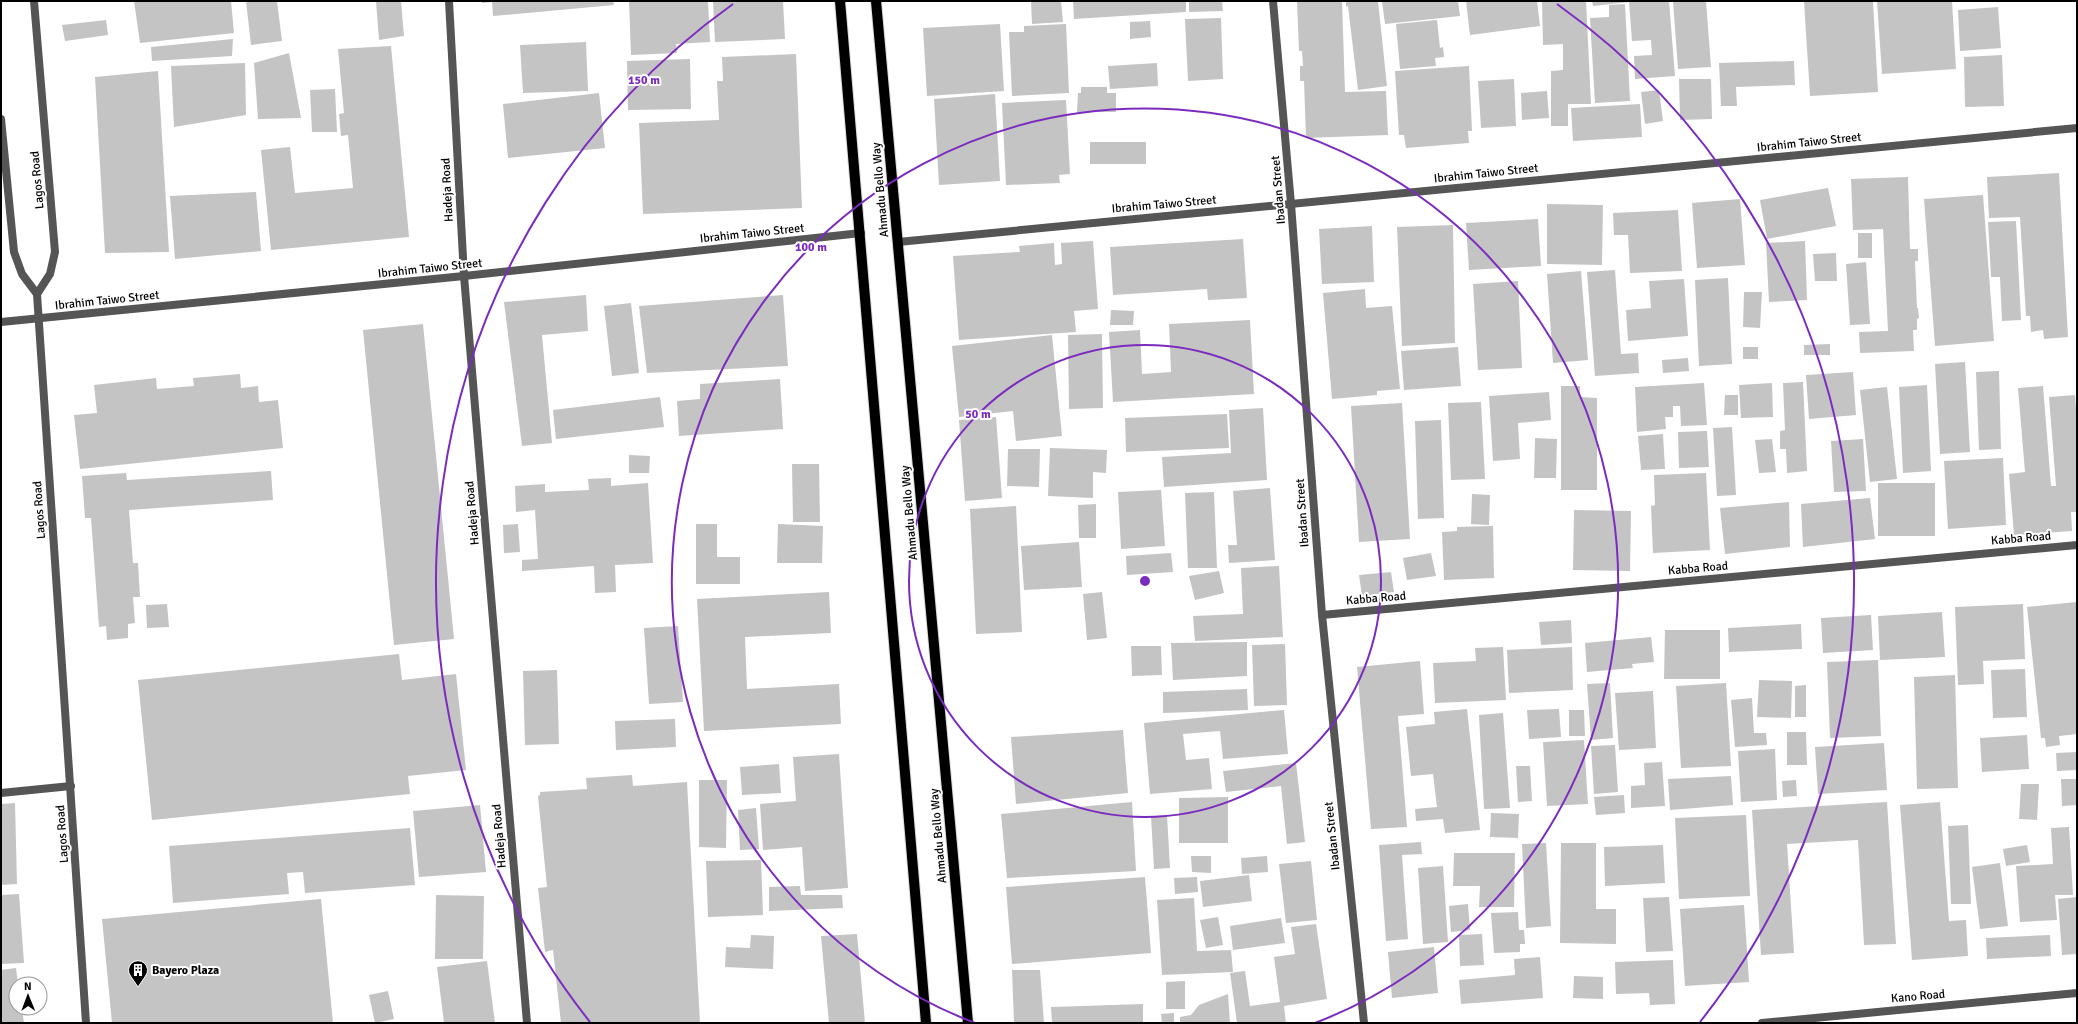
<svg xmlns="http://www.w3.org/2000/svg" width="2078" height="1024" viewBox="0 0 2078 1024" font-family="Signika,sans-serif">
  <style>
    .building { fill: #c4c4c4 }
    .lines { fill: none; stroke-linecap: round; stroke-linejoin: round }
    .primary-casing { stroke: #dbdbdb; stroke-width: 12 }
    .street { stroke: #555; stroke-width: 8 }
    .primary { stroke: #000; stroke-width: 10 }
    .ring { fill: none; stroke: #7b2cbf; stroke-width: 2 }
    .labels { text-anchor: middle; stroke-width: 4; stroke-linejoin: round; paint-order: stroke }
    .street-label { font-size: 12px; fill: #000; stroke: #fff }
    .poi-label { font-size: 12px; font-weight: bold; fill: #000; stroke: #fff; text-anchor: start }
    .centre { fill: #7b2cbf; stroke: #fff; stroke-width: 2 }
    .ring-label { font-size: 12px; text-anchor: middle; font-weight: bold; fill: #7b2cbf; stroke: #fff; stroke-width: 4; stroke-linejoin: round; paint-order: stroke }
  </style>
  <rect width="100%" height="100%" fill="#fff"/>
  <g class="building">
    <path d="M134 1H231L234 33 140 43Z"/>
    <path d="M246 1H277L282 41 251 45Z"/>
    <path d="M376 1H401L404 36 379 40Z"/>
    <path d="M482 1H613L614 5 493 16 492 2 482 3Z"/>
    <path d="M629 1H708L710 42 676 44 677 53 631 55Z"/>
    <path d="M713 1H783L785 39 715 42Z"/>
    <path d="M1031 1H1061L1063 22 1032 24Z"/>
    <path d="M1073 1H1186V12L1074 19Z"/>
    <path d="M1189 1H1222L1223 11 1189 12Z"/>
    <path d="M1297 1H1342L1345 92 1386 91 1388 135 1306 138 1304 81H1300V66H1303L1302 51H1299Z"/>
    <path d="M1346 1H1378L1387 86 1358 90 1348 6 1346 7Z"/>
    <path d="M1382 1H1458L1460 16 1385 24Z"/>
    <path d="M1466 1H1537L1540 26 1470 35Z"/>
    <path d="M1542 1H1586L1591 104H1568V126H1551V71L1563 70V44L1543 45Z"/>
    <path d="M1592 1H1630V2L1593 6Z"/>
    <path d="M1647 1H1669L1675 76 1635 79 1634 56 1652 55 1651 40 1632 41 1629 2Z"/>
    <path d="M1673 1H1706L1711 67 1678 69Z"/>
    <path d="M1804 1H1873L1878 92 1810 96Z"/>
    <path d="M1877 1H1952L1956 69 1882 74Z"/>
    <path d="M1625 4 1630 101 1595 103 1590 18 1609 17V5Z"/>
    <path d="M1998 7 2001 48 1960 51 1958 10Z"/>
    <path d="M1221 18 1223 79 1188 81 1185 19Z"/>
    <path d="M106 20 108 35 65 41 62 25Z"/>
    <path d="M1437 20 1440 48 1443 47 1444 57 1435 58 1436 66 1400 69 1396 24Z"/>
    <path d="M1150 21 1151 37 1130 39V22Z"/>
    <path d="M1000 24 1004 91 927 96 923 28Z"/>
    <path d="M1066 24 1069 93 1012 96 1009 32H1024V26Z"/>
    <path d="M233 39 232 56 152 61 151 47Z"/>
    <path d="M586 42 588 91 523 93 520 45Z"/>
    <path d="M391 46 409 237 271 250 261 150 290 147 295 193 353 188 348 135 341 136 339 114 344 113 338 49Z"/>
    <path d="M289 53 301 118 258 119 254 63Z"/>
    <path d="M796 54 802 208 643 214 639 123 719 120 717 81H723L722 57Z"/>
    <path d="M2002 55 2004 106 1965 107 1964 57Z"/>
    <path d="M690 59 691 109 628 110 627 61Z"/>
    <path d="M1794 61 1795 85 1736 87 1737 106H1721L1719 63Z"/>
    <path d="M245 63 246 115 174 127 171 66Z"/>
    <path d="M1157 63 1158 86 1110 89 1108 66Z"/>
    <path d="M1469 66 1472 131H1468L1469 143 1406 148 1404 135H1399L1395 71Z"/>
    <path d="M158 71 169 252 105 253 95 77Z"/>
    <path d="M1514 79 1516 126 1481 128 1478 81Z"/>
    <path d="M1679 79H1711L1712 119 1680 120Z"/>
    <path d="M1081 87H1107V93H1116V112H1077L1078 93H1081Z"/>
    <path d="M335 89 337 132H312L310 90Z"/>
    <path d="M1659 90 1663 121 1645 124 1641 92Z"/>
    <path d="M1547 91 1549 118 1522 120 1521 93Z"/>
    <path d="M599 93 605 148 508 158 503 104Z"/>
    <path d="M995 94 1000 181 939 185 934 99Z"/>
    <path d="M1066 100 1070 174 1059 175 1060 183 1006 185 1002 103Z"/>
    <path d="M1640 104 1642 137 1573 141 1571 108Z"/>
    <rect x="1090" y="142" width="56" height="22"/>
    <path d="M2059 173 2068 337 2044 339 2043 330 2031 332 2030 316H2026L2020 217 1989 218 1987 177Z"/>
    <path d="M1908 177 1910 249H1918V261H1915L1917 308H1918L1919 318 1917 319V330H1913L1914 351 1860 353 1859 332 1888 331 1883 229 1853 230 1851 179Z"/>
    <path d="M1828 188 1836 226 1767 239 1760 200Z"/>
    <path d="M256 192 261 251 175 259 170 196Z"/>
    <path d="M1983 195 1994 341 1935 346 1924 199Z"/>
    <path d="M1740 199 1745 265 1697 268 1692 203Z"/>
    <path d="M1547 204 1603 205 1602 265 1547 264Z"/>
    <path d="M1678 210 1682 271 1630 273 1628 235H1614L1613 213Z"/>
    <path d="M1538 219 1541 266 1469 270 1466 223Z"/>
    <path d="M2016 221 2021 320 2002 321 2000 277H1991L1988 222Z"/>
    <path d="M1453 225 1455 343 1402 346 1397 227Z"/>
    <path d="M1372 226 1374 282 1322 284 1319 229Z"/>
    <rect x="1858" y="233" width="14" height="25"/>
    <path d="M1243 239 1247 298 1208 300 1207 289 1113 295 1110 247Z"/>
    <path d="M1093 241 1098 309 1074 311 1076 332 959 340 953 256 1020 252 1019 246 1054 243 1055 265 1062 264 1061 243Z"/>
    <path d="M1805 241 1807 300 1769 302 1766 243Z"/>
    <path d="M1836 253 1837 281H1815L1813 254Z"/>
    <path d="M1866 262 1870 324 1850 325 1846 264Z"/>
    <path d="M1615 270 1621 354 1638 353 1639 373 1595 376 1587 272Z"/>
    <path d="M1581 271 1588 360 1553 363 1547 274Z"/>
    <path d="M1728 278 1732 364 1699 366 1695 280Z"/>
    <path d="M1684 279 1688 336 1628 341 1626 310 1651 308 1649 281Z"/>
    <path d="M1518 281 1522 368 1478 370 1473 284Z"/>
    <path d="M1365 289 1366 308 1392 306 1400 389 1377 391V395L1332 399 1323 293Z"/>
    <path d="M1744 292H1762L1760 328 1743 327Z"/>
    <path d="M586 295 588 331 542 335 552 443 522 446 504 302Z"/>
    <path d="M783 295 788 366 647 373 639 306Z"/>
    <path d="M631 303 639 373 612 376 604 306Z"/>
    <path d="M1111 310 1134 311 1133 325H1110Z"/>
    <path d="M1250 320 1254 394 1113 402 1109 332 1140 330 1142 374 1171 372 1169 324Z"/>
    <path d="M423 324 454 639 394 645 363 330Z"/>
    <path d="M1102 334 1103 408 1069 409 1068 335Z"/>
    <path d="M1052 335 1062 436 1016 441 1013 411 959 417 952 346Z"/>
    <path d="M1830 344V355H1804V345Z"/>
    <path d="M1458 347 1461 386 1404 390 1401 351Z"/>
    <rect x="1743" y="347" width="15" height="12"/>
    <path d="M1688 358 1689 371 1663 373 1662 360Z"/>
    <path d="M1965 362 1970 452 1940 454 1935 364Z"/>
    <path d="M1999 371 2001 449 1979 450 1976 372Z"/>
    <path d="M1853 372 1856 415 1809 419 1806 375Z"/>
    <path d="M240 374 241 388 258 386 259 402 278 400 283 448 80 469 74 415 97 413 94 385 156 378 157 389 194 386 193 378Z"/>
    <path d="M780 379 783 429 679 436 677 401 700 399V384Z"/>
    <path d="M1803 382 1807 471 1787 473 1786 449H1780V431L1785 430 1783 383Z"/>
    <path d="M1704 383 1707 425 1681 426 1680 406H1673V417H1665L1666 429 1637 432 1635 387Z"/>
    <path d="M1772 383 1773 417 1741 418 1739 385Z"/>
    <path d="M1927 385 1931 471 1903 473 1899 387Z"/>
    <path d="M1561 386H1580V397L1597 398V490H1561Z"/>
    <path d="M2043 386 2051 486H2056L2049 397 2075 395 2077 423V512H2071L2072 531 2014 535 2009 474 2025 472 2018 388Z"/>
    <path d="M1887 387 1897 479 1870 482 1860 390Z"/>
    <path d="M1549 392 1551 420 1518 423 1520 459 1493 461 1489 396Z"/>
    <path d="M1725 395H1738V415H1724Z"/>
    <path d="M660 397 664 427 556 439 553 410Z"/>
    <path d="M1481 402 1485 479 1451 480 1448 403Z"/>
    <path d="M1402 403 1410 539 1359 542 1351 406Z"/>
    <path d="M1263 408 1267 480 1164 487 1162 457 1231 453 1229 410Z"/>
    <path d="M1227 414 1229 448 1126 452 1125 418Z"/>
    <path d="M996 417 1002 498 965 501 959 420Z"/>
    <path d="M1441 420 1444 518 1418 519 1415 421Z"/>
    <path d="M1732 427 1736 495 1717 496 1713 428Z"/>
    <path d="M1707 431 1709 467 1679 468 1678 432Z"/>
    <path d="M1663 434 1665 469 1641 470 1638 436Z"/>
    <path d="M1535 438 1557 439 1556 478H1534Z"/>
    <path d="M1772 439 1776 472 1759 473 1755 440Z"/>
    <path d="M1863 439 1866 491 1834 492 1831 441Z"/>
    <path d="M1050 448 1107 450 1106 473 1093 472V498L1048 496Z"/>
    <path d="M1008 449H1040L1039 487 1007 486Z"/>
    <path d="M629 455 650 456 649 473H629Z"/>
    <path d="M2003 458 2006 525 1948 529 1944 461Z"/>
    <path d="M792 464H819L820 522H793Z"/>
    <path d="M271 471 273 500 129 510 133 563H138L140 597H133L135 623 128 624V638L107 640 106 626 99 627 91 518H85L82 476 126 473 127 480Z"/>
    <path d="M1706 473 1710 550 1653 553 1651 506 1655 505 1654 475Z"/>
    <path d="M611 478V486L648 483 653 563 615 565 616 592 595 593 594 566 522 571V560L538 559 535 510 516 512 515 486 545 484V492L589 490 588 479Z"/>
    <rect x="1878" y="483" width="57" height="53"/>
    <path d="M1270 488 1275 560 1229 563 1228 545H1237L1233 491Z"/>
    <path d="M1161 490 1165 546 1121 549 1118 492Z"/>
    <path d="M1214 492 1217 568H1188L1185 493Z"/>
    <path d="M1472 494 1490 495 1489 525 1471 524Z"/>
    <path d="M1870 498 1875 539 1803 547 1801 504Z"/>
    <path d="M1789 502 1790 547 1725 554 1720 508Z"/>
    <path d="M1096 504V538H1079L1078 505Z"/>
    <path d="M1016 506 1022 632 976 634 970 509Z"/>
    <path d="M1574 510 1631 511 1630 571 1573 570Z"/>
    <path d="M518 524 520 552 504 553 503 525Z"/>
    <path d="M696 524H717V557H740V584H696Z"/>
    <path d="M778 524 823 526 822 563H777Z"/>
    <path d="M1493 526 1494 578 1444 580 1442 532 1457 531V527Z"/>
    <path d="M1079 542 1082 587 1024 590 1021 546Z"/>
    <path d="M1171 553 1173 572 1127 575 1126 556Z"/>
    <path d="M1431 553 1436 576 1407 580 1403 558Z"/>
    <path d="M1279 566 1283 637 1195 641 1193 616 1243 614 1241 568Z"/>
    <path d="M1219 571 1224 593 1195 600 1189 576Z"/>
    <path d="M1391 572 1394 592 1362 596 1359 575Z"/>
    <path d="M829 592 831 633 745 637 747 689 839 684 841 724 704 731 697 599Z"/>
    <path d="M1102 592 1107 638 1087 640 1083 594Z"/>
    <path d="M2076 602 2077 734 2059 736 2060 745 2046 747 2045 738H2041L2027 607Z"/>
    <path d="M167 604 169 627 147 628 146 605Z"/>
    <path d="M2023 604 2025 659 1983 661 1984 684 1958 685 1955 607Z"/>
    <path d="M1942 612 1945 657 1880 660 1878 616Z"/>
    <path d="M1871 615 1873 650 1823 653 1821 618Z"/>
    <path d="M1571 620 1572 643 1541 645 1539 622Z"/>
    <path d="M1801 624 1802 649 1729 652 1728 628Z"/>
    <path d="M678 626 683 702 649 704 644 628Z"/>
    <path d="M1665 630H1720V679H1664Z"/>
    <path d="M1651 637 1654 662 1632 664 1633 668 1587 672 1585 643Z"/>
    <path d="M1247 642V676L1173 680 1171 643Z"/>
    <path d="M1285 644 1287 705 1254 706 1252 645Z"/>
    <path d="M1131 646H1161L1162 675 1132 676Z"/>
    <path d="M1503 647 1506 700 1435 703 1433 663 1476 661 1475 648Z"/>
    <path d="M1572 647 1573 690 1509 693 1507 650Z"/>
    <path d="M399 654 402 680 456 674 466 770 408 776 410 794 152 820 138 680Z"/>
    <path d="M1878 660 1881 736 1830 738 1827 662Z"/>
    <path d="M1420 661 1424 714 1398 716 1407 827 1371 829 1357 667Z"/>
    <path d="M2025 669 2027 717 1993 718 1991 670Z"/>
    <path d="M557 670 559 744 525 745 523 671Z"/>
    <path d="M1955 675 1958 788 1917 789 1914 677Z"/>
    <path d="M1759 680 1792 681 1791 718 1757 717Z"/>
    <path d="M1610 683 1613 738 1591 740 1587 684Z"/>
    <path d="M1726 683 1731 766 1681 768 1676 686Z"/>
    <path d="M1806 685V717H1795V686Z"/>
    <path d="M1247 689 1248 710 1163 713V692Z"/>
    <path d="M1653 691 1656 748 1619 750 1615 693Z"/>
    <path d="M1752 698 1754 733H1766L1767 745 1735 747 1731 700Z"/>
    <path d="M1467 709 1480 830 1445 833 1443 819 1416 821 1415 809 1437 807 1433 774 1411 776 1406 727 1435 724 1434 712Z"/>
    <path d="M1559 709 1561 737 1529 739 1527 710Z"/>
    <path d="M1284 710 1288 754 1223 759 1220 731 1183 734 1186 760 1209 758 1212 789 1150 794 1144 723Z"/>
    <path d="M1569 710H1584L1585 736H1569Z"/>
    <path d="M1503 713 1510 808 1484 809 1479 715Z"/>
    <path d="M675 719 676 747 616 750 615 721Z"/>
    <path d="M1123 730 1128 793 1016 804 1011 737Z"/>
    <path d="M1787 732H1806L1807 765H1787Z"/>
    <path d="M2027 735 2029 769 1982 772 1980 738Z"/>
    <path d="M1584 740 1588 804 1547 806 1543 742Z"/>
    <path d="M1884 743 1887 790 1818 794 1815 747Z"/>
    <path d="M1615 745 1618 792 1594 794 1591 746Z"/>
    <path d="M1775 749 1777 800 1741 802 1738 751Z"/>
    <path d="M2077 752V770L2057 771 2056 753Z"/>
    <path d="M839 754 848 888 805 891 802 847 763 850 760 804 796 801 793 757Z"/>
    <path d="M1662 762 1665 806 1631 808V786L1645 785 1644 763Z"/>
    <path d="M1296 763 1305 842 1287 844 1281 786 1226 792 1223 771Z"/>
    <path d="M779 764 781 793 742 795 740 767Z"/>
    <path d="M1516 766H1530L1532 801 1518 802Z"/>
    <path d="M632 775 633 786 687 782 700 1023H561L553 950 545 952 538 888 547 887 538 796 540 795V792L587 789 586 778Z"/>
    <path d="M1731 776 1733 805 1670 810 1668 779Z"/>
    <path d="M2061 779H2077V805L2062 806Z"/>
    <path d="M699 780H727L726 848 699 847Z"/>
    <path d="M1796 780 1797 796 1783 797 1782 781Z"/>
    <path d="M2021 784H2039L2037 820 2019 819Z"/>
    <path d="M1624 795 1625 813 1596 815 1594 797Z"/>
    <path d="M1228 797V843H1179V798Z"/>
    <path d="M1132 802 1136 871 1007 878 1001 814Z"/>
    <path d="M1887 802 1896 944 1864 945 1858 840 1787 844 1794 953 1761 955 1752 810Z"/>
    <path d="M1940 802 1949 921 1966 920 1968 956 1912 960 1900 805Z"/>
    <path d="M15 803 17 884 1 885V804Z"/>
    <path d="M480 805 486 872 419 877 413 811Z"/>
    <path d="M756 808 759 849 740 850 738 810Z"/>
    <path d="M1491 813 1519 814 1518 838 1490 837Z"/>
    <path d="M1167 815 1170 868 1154 869 1151 816Z"/>
    <path d="M1746 815 1750 896 1679 899 1675 818Z"/>
    <path d="M1968 825 1971 904H1951L1948 826Z"/>
    <path d="M2069 827 2073 895H2055L2057 920 2020 922 2016 866 2053 864 2051 828Z"/>
    <path d="M410 828 415 885 305 893 303 872 287 873 289 894 173 903 169 846Z"/>
    <path d="M1421 842 1422 854 1402 855 1408 939 1386 941 1379 845Z"/>
    <path d="M1546 843 1551 926 1526 928 1522 844Z"/>
    <path d="M1561 843H1596V909H1616V944L1560 943Z"/>
    <path d="M1663 845 1665 883 1605 886 1604 847Z"/>
    <path d="M2027 845 2030 862 2006 866 2003 849Z"/>
    <path d="M1454 853H1515L1514 907H1479L1480 886H1453Z"/>
    <path d="M1191 856H1211V873L1192 872Z"/>
    <path d="M1267 856 1268 872 1242 874 1241 858Z"/>
    <path d="M761 860 763 915 708 917 706 861Z"/>
    <path d="M1311 861 1317 920 1286 923 1279 864Z"/>
    <path d="M2000 863 2008 926 1980 929 1972 867Z"/>
    <path d="M1443 866 1448 942 1423 944 1418 868Z"/>
    <path d="M1249 875 1252 901 1203 907 1200 881Z"/>
    <path d="M1145 877 1151 953 1012 964 1006 887Z"/>
    <path d="M1197 877 1198 892 1175 894 1174 878Z"/>
    <path d="M800 886 801 895H842L843 908 769 911V887Z"/>
    <path d="M19 894 24 963 1 964V895Z"/>
    <path d="M436 895 484 896 483 959H435Z"/>
    <path d="M1669 897 1673 951 1646 952 1643 898Z"/>
    <path d="M2077 897V954L2062 955 2058 899Z"/>
    <path d="M1194 898 1197 951 1231 950 1233 972 1162 975 1157 900Z"/>
    <path d="M321 899 333 1023H112L102 919Z"/>
    <path d="M1468 904 1470 930 1451 932 1449 906Z"/>
    <path d="M1744 905 1749 982 1685 986 1680 909Z"/>
    <path d="M1518 912 1519 930H1524L1525 944H1520V952L1494 953 1491 913Z"/>
    <path d="M1218 917 1223 945 1206 948 1200 920Z"/>
    <path d="M1281 918 1285 943 1233 950 1230 926Z"/>
    <path d="M1316 924 1327 999 1284 1006 1286 1023H1237L1230 973 1245 971 1250 1006 1280 1002 1274 957 1295 954 1291 927Z"/>
    <path d="M857 934 865 1023H829L821 936Z"/>
    <path d="M1482 934 1484 965 1460 966 1459 935Z"/>
    <path d="M751 935 774 936 773 969 725 967 726 947 750 948Z"/>
    <path d="M2050 935 2051 956 1987 959 1986 938Z"/>
    <path d="M1434 947 1438 993 1392 998 1388 952Z"/>
    <path d="M1540 957 1543 998 1461 1004 1459 980 1515 975 1514 959Z"/>
    <path d="M1673 960 1675 1004 1650 1005 1649 993 1616 994 1615 962Z"/>
    <path d="M487 961 495 1023H444L437 967Z"/>
    <path d="M16 968 18 984H16V1008H22L24 1023H1V970Z"/>
    <path d="M1012 970H1040L1044 1023H1014Z"/>
    <path d="M1574 976 1603 977V999L1573 998Z"/>
    <path d="M1185 981V1009H1166V982Z"/>
    <path d="M388 991 394 1019 375 1023 369 995Z"/>
    <path d="M1228 994 1230 1023H1180V1017L1191 1015 1199 1005Z"/>
    <path d="M1143 1004V1023H1052L1051 1007Z"/>
    <path d="M1174 1013V1023H1162L1161 1014Z"/>
  </g>
  <g class="lines">
    <defs>
      <g id="primary">
        <path d="M840 1 926 1023"/>
        <path d="M876 1 968 1023"/>
      </g>
    </defs>
    <use href="#primary" class="primary-casing"/>
    <g class="street">
      <path d="M34 1 55 252 50 274 37 294 86 1023"/>
      <path d="M449 1 464 276 527 1023"/>
      <path d="M1273 1 1291 204 1322 615 1364 1023"/>
      <path d="M1 119 14 252 22 274 37 294"/>
      <path d="M898 242 2077 128"/>
      <path d="M1 322 464 276 861 233"/>
      <path d="M1322 615 2077 545"/>
      <path d="M1 793 71 786"/>
      <path d="M1762 1023 2077 993"/>
    </g>
    <use href="#primary" class="primary"/>
  </g>
  <g class="ring">
    <circle cx="1145" cy="581" r="236"/>
    <path d="M975 1023A473 473 0 1 1 1315 1023"/>
    <path d="M590 1022A709 709 0 0 1 733 4M1557 4A709 709 0 0 1 1700 1022"/>
  </g>
  <defs>
    <symbol id="building-pin" viewBox="-11 -11 22 30"><path d="M0 17L-7.5 6A9.5 9.5 0 1 1 7.5 6Z" fill="#000" stroke="#fff"/><path d="M-4-6H4V6H1V3H-1V6H-4ZM-2.5-4.3h1.7v1.8h-1.7ZM.8-4.3h1.7v1.8H.8ZM-2.5-1h1.7V.8h-1.7ZM.8-1h1.7V.8H.8Z" fill="#fff"/></symbol>
  </defs>
  <g fill-rule="evenodd">
    <use href="#building-pin" x="127" y="959" width="22" height="30"/>
  </g>
  <g class="labels">
    <g class="street-label">
      <text transform="translate(1809 142) rotate(-6)" y="4">Ibrahim Taiwo Street</text>
      <text transform="translate(1486 173) rotate(-6)" y="4">Ibrahim Taiwo Street</text>
      <text transform="translate(37 180) rotate(-95)" y="4">Lagos Road</text>
      <text transform="translate(447 190) rotate(-93)" y="4">Hadeja Road</text>
      <text transform="translate(880 190) rotate(-95)" y="4">Ahmadu Bello Way</text>
      <text transform="translate(1278 190) rotate(-95)" y="4">Ibadan Street</text>
      <text transform="translate(1164 204) rotate(-5)" y="4">Ibrahim Taiwo Street</text>
      <text transform="translate(752 233) rotate(-6)" y="4">Ibrahim Taiwo Street</text>
      <text transform="translate(430 268) rotate(-6)" y="4">Ibrahim Taiwo Street</text>
      <text transform="translate(107 300) rotate(-6)" y="4">Ibrahim Taiwo Street</text>
      <text transform="translate(39 510) rotate(-94)" y="4">Lagos Road</text>
      <text transform="translate(472 513) rotate(-95)" y="4">Hadeja Road</text>
      <text transform="translate(909 513) rotate(-95)" y="4">Ahmadu Bello Way</text>
      <text transform="translate(1302 513) rotate(-94)" y="4">Ibadan Street</text>
      <text transform="translate(2021 538) rotate(-5)" y="4">Kabba Road</text>
      <text transform="translate(1698 568) rotate(-5)" y="4">Kabba Road</text>
      <text transform="translate(1376 598) rotate(-5)" y="4">Kabba Road</text>
      <text transform="translate(62 834) rotate(-94)" y="4">Lagos Road</text>
      <text transform="translate(499 836) rotate(-95)" y="4">Hadeja Road</text>
      <text transform="translate(938 836) rotate(-95)" y="4">Ahmadu Bello Way</text>
      <text transform="translate(1332 836) rotate(-96)" y="4">Ibadan Street</text>
      <text transform="translate(1918 996) rotate(-5)" y="4">Kano Road</text>
    </g>
    <g class="poi-label">
      <text x="152" y="974">Bayero Plaza</text>
    </g>
  </g>
  <circle cx="1145" cy="581" r="6" class="centre"/>
  <g class="ring-label">
    <text x="644" y="84">150 m</text>
    <text x="811" y="251">100 m</text>
    <text x="978" y="418">50 m</text>
  </g>
  <rect width="2078" height="1024" fill="none" stroke="#000000" stroke-width="4"/>
  <g transform="translate(28 996) rotate(359)"><circle r="19" fill="#ffffff" stroke="#999999"/>
  <path d="M0-3L7 15L0 10L-7 15Z" fill="#000000"/>
  <text y="-6" font-size="11" font-weight="bold" text-anchor="middle" fill="#000000">N</text>
  </g>
</svg>
